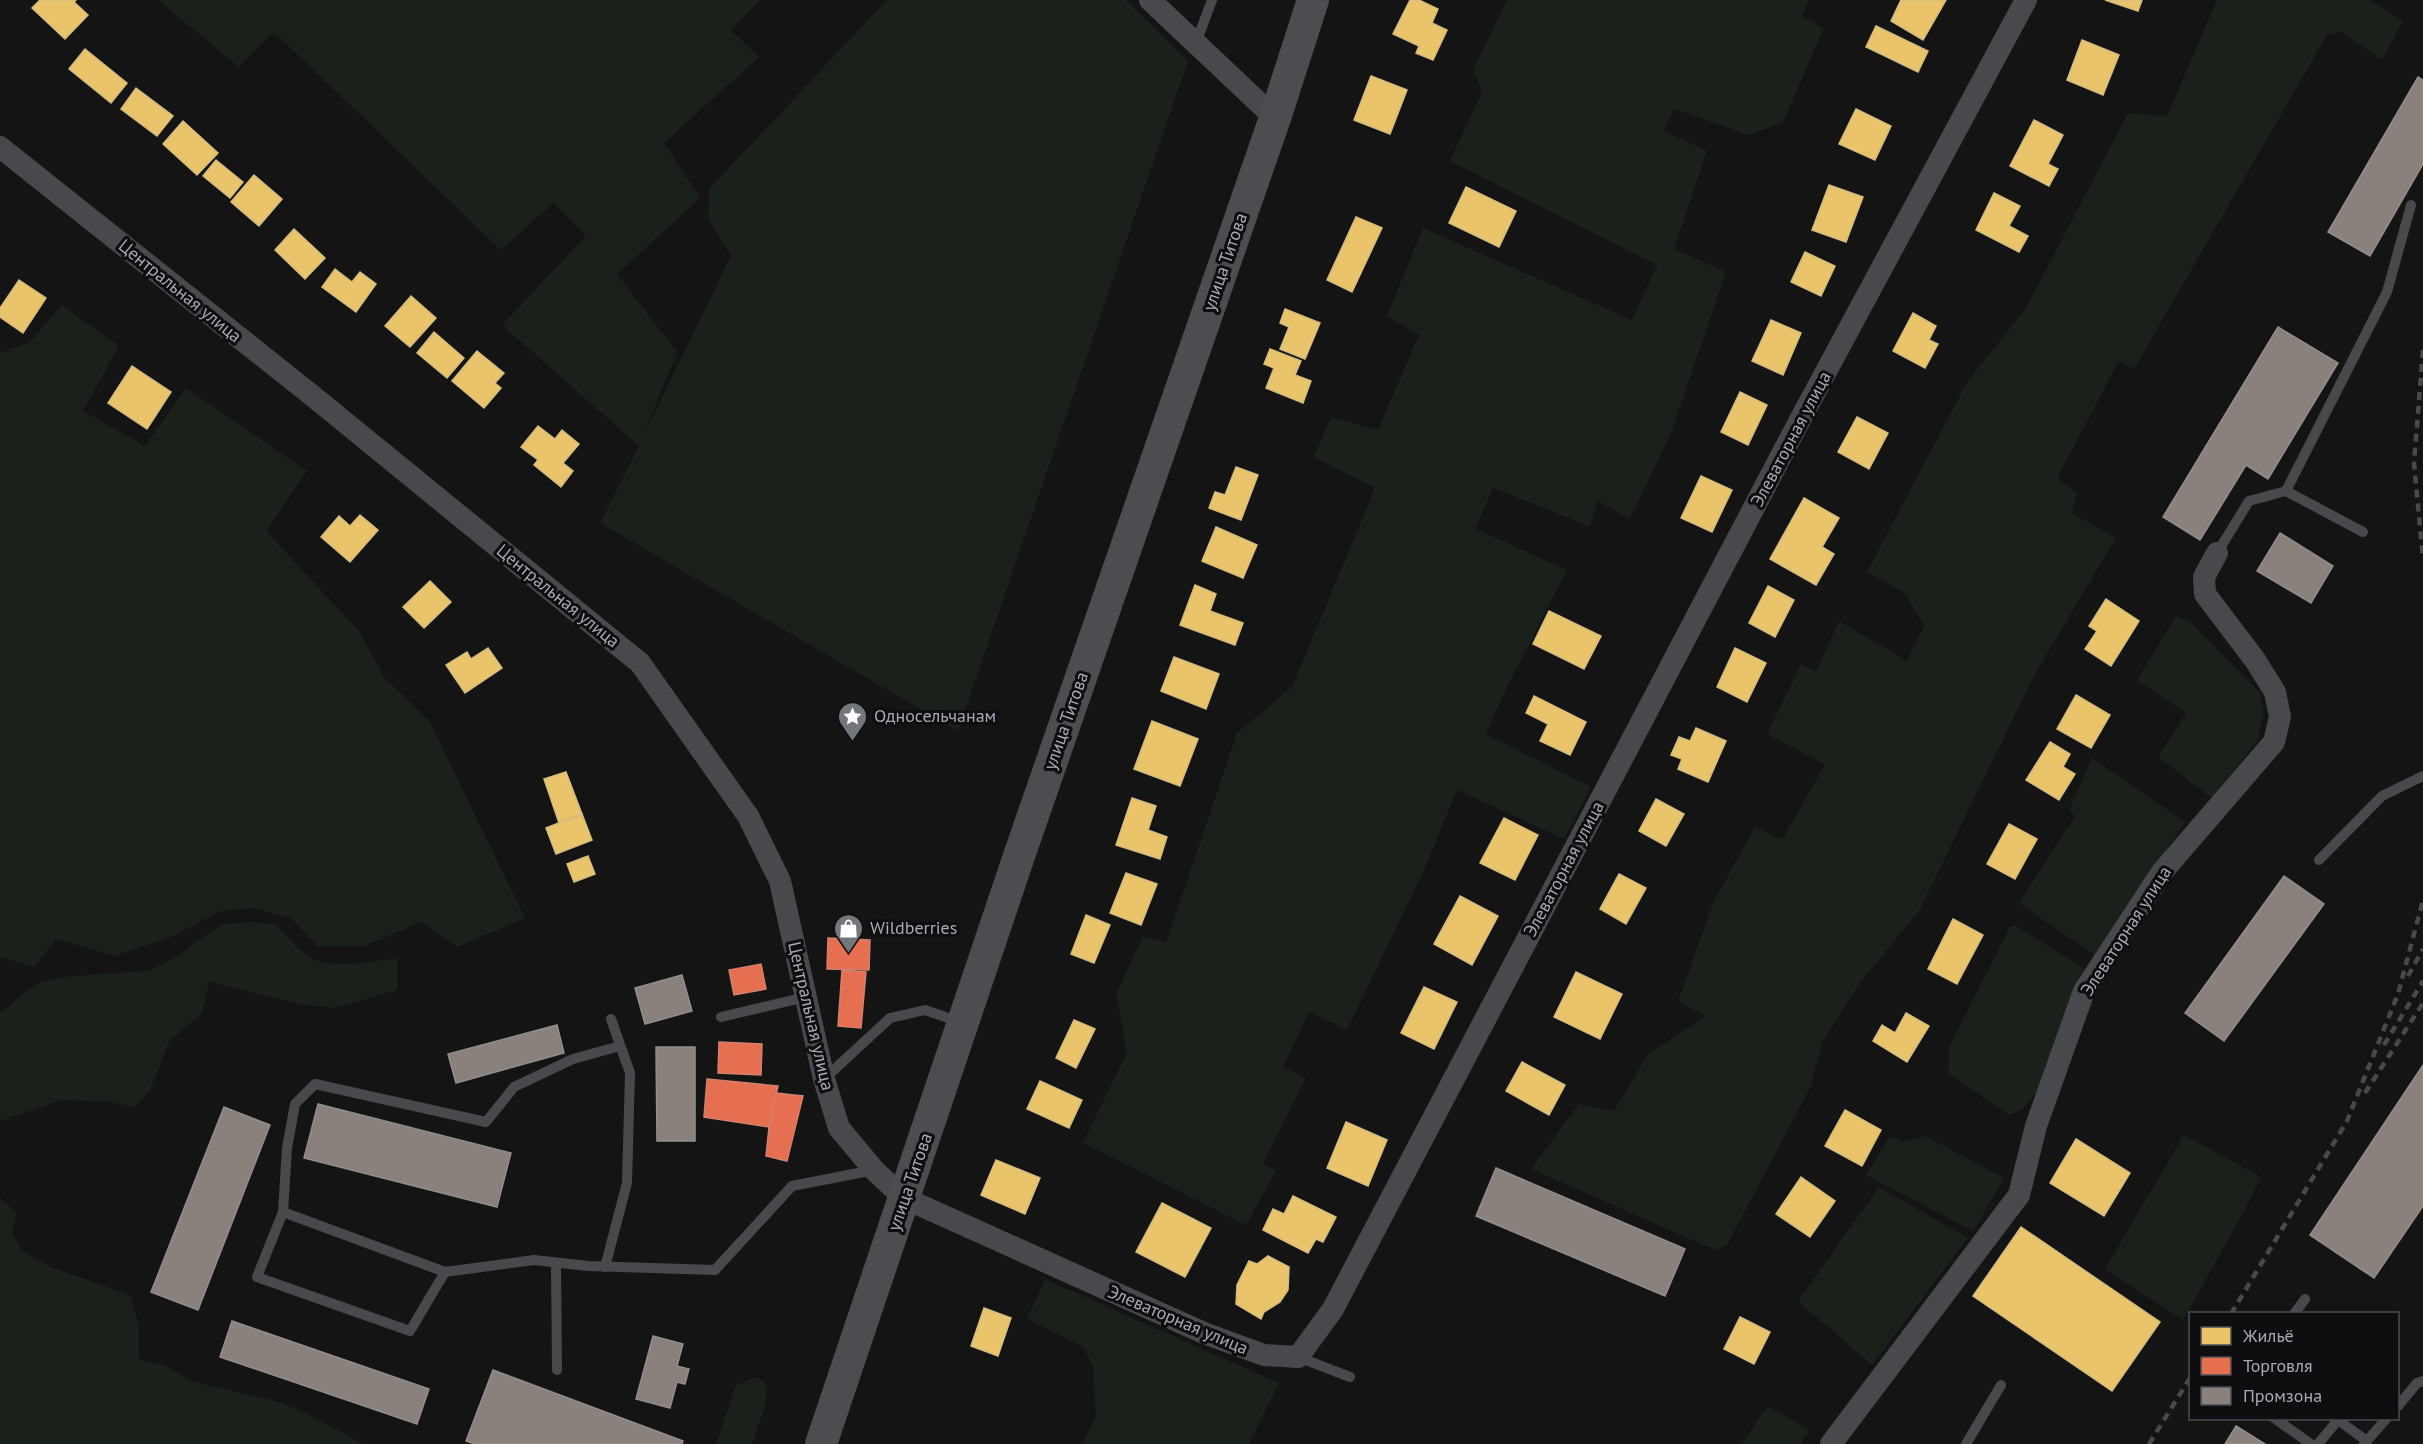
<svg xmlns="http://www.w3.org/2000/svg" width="2423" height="1444" viewBox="0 0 2423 1444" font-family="'PT Sans',sans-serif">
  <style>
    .green { fill: #1a211b }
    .homes { fill: #e9c46a; stroke: #d5bc80; stroke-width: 1.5 }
    .shops { fill: #e76f51; stroke: #d3816f; stroke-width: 1.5 }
    .industry { fill: #8a817c; stroke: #928d8d; stroke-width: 1.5 }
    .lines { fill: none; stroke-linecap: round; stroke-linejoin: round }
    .lane { stroke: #48494d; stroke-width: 10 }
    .street { stroke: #48494d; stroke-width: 22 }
    .secondary { stroke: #4c4d51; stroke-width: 32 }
    .rail { stroke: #48494c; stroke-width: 4.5; stroke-dasharray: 8 6; stroke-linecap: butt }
    .labels { text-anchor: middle; stroke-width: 6; stroke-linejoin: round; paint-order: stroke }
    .street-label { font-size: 18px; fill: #a5aab5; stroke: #0e0e10 }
    .poi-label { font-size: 18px; fill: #a5aab5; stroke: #0e0e10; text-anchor: start }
  </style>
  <rect width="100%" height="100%" fill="#141414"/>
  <g class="green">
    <path d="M158 0H760L731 30 759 57 664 143 700 198 617 274 677 352 644 434 731 256 708 219 709 189 887 0H1126L1188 61 958 731 600 523 639 446 502 325 586 236 553 203 501 250 274 32 239 67Z"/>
    <path d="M1507 0H1809L1802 16 1824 28 1783 122 1749 135 1674 109 1664 131 1707 151 1674 249 1726 272 1671 433 1630 519 1598 501 1589 526 1493 488 1476 529 1567 570 1505 691 1486 734 1591 787 1564 839 1457 790 1423 872 1347 1030 1309 1012 1283 1067 1306 1078 1263 1164 1276 1171 1246 1225 1083 1143 1127 1052 1116 994 1143 936 1166 943 1237 733 1292 687 1375 488 1314 457 1331 417 1378 430 1419 335 1387 316 1423 228 1632 320 1657 265 1450 161 1482 92 1473 70Z"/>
    <path d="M2217 0H2370L2403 21 2382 60 2340 31 2327 35 2134 369 2119 361 2057 478 2076 493 2072 513 2116 538 2036 672 1919 911 1859 984 1822 1043 1811 1086 1727 1245 1715 1250 1531 1169 1579 1104 1614 1111 1648 1054 1706 1016 1678 1001 1714 901 1755 827 1782 840 1825 764 1767 734 1801 664 1816 672 1839 621 1907 661 1924 626 1905 593 1867 572 1967 382 2026 308 2128 113 2167 116Z"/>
    <path d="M62 305 119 346 83 411 145 446 186 388 307 471 266 531 359 631 384 677 430 722 525 918 457 947 422 922 364 946H318L292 919 254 908 221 911 171 937 115 956 56 939 34 967 0 957V353L30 342Z"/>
    <path d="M2176 616 2190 622 2260 693 2264 714 2257 741 2212 798 2158 757 2186 713 2137 680Z"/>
    <path d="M2092 758 2185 822 2095 955 2019 903 2075 816 2069 810Z"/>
    <path d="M252 922 277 925C287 937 305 958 321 962 341 967 377 961 397 958V990L335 1008 300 1004 209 982 202 1013 170 1040 150 1090 135 1107 110 1102 62 1100 0 1121V1012L38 983 61 977 148 971 177 957 201 938 224 924Z"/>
    <path d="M2015 925 2084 969 2075 984 2041 1087 2023 1109 2009 1115 1948 1073 1949 1047 2010 927Z"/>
    <path d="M2184 1135 2261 1177 2242 1215 2183 1320 2105 1269Z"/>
    <path d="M1890 1136 1902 1142 1925 1136 2004 1178 1973 1231 1866 1175Z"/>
    <path d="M1879 1187 1968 1238 1872 1365 1798 1301Z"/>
    <path d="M0 1198 17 1213 12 1233 22 1251 51 1267 130 1295 139 1326V1359L164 1365 194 1382 273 1400 299 1410 364 1444H0Z"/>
    <path d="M1045 1279 1279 1383 1249 1444H1082L1096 1416 1093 1366 1082 1346 1027 1319Z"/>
    <path d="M758 1377 767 1386 766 1404 752 1444H716L736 1385Z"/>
    <path d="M1767 1406 1810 1430 1800 1444H1742Z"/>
  </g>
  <g class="homes">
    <path d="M40 0H76L74 2 88 15 65 39 32 8Z"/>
    <path d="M1410 0H1419L1438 9 1432 23 1447 30 1433 60 1416 53 1419 46 1393 34Z"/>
    <path d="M1901 0H1946L1923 40 1891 21Z"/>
    <path d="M2105 0H2142L2138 11Z"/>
    <path d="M1876 26 1928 51 1918 72 1866 47Z"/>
    <path d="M2082 40 2119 55 2103 95 2067 80Z"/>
    <path d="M85 49 127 83 111 103 69 69Z"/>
    <path d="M1371 76 1407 90 1390 134 1354 120Z"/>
    <path d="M136 88 173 116 157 136 121 109Z"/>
    <path d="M1856 109 1891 126 1875 160 1839 144Z"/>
    <path d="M2034 120 2063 135 2048 164 2058 169 2049 186 2010 166Z"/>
    <path d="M183 121 218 153 197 175 163 144Z"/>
    <path d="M216 160 243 182 230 198 203 176Z"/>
    <path d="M254 175 282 199 259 226 231 202Z"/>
    <path d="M1829 185 1863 197 1846 242 1812 230Z"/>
    <path d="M1466 187 1516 211 1499 247 1449 223Z"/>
    <path d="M1994 193 2020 206 2009 226 2028 236 2019 252 1976 230Z"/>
    <path d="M1356 217 1382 228 1352 292 1327 280Z"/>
    <path d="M294 229 325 258 305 279 275 250Z"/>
    <path d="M1805 252 1835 266 1821 296 1791 282Z"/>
    <path d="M335 269 352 282 360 272 376 284 356 312 322 287Z"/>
    <path d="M19 280 46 298 23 333 0 317V308Z"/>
    <path d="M411 296 436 318 410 347 385 326Z"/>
    <path d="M1285 309 1320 323 1305 359 1280 349 1289 327 1280 323Z"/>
    <path d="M1913 313 1936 326 1929 340 1938 344 1925 368 1893 351Z"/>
    <path d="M1771 320 1801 333 1783 375 1752 361Z"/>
    <path d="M434 332 464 358 447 378 417 353Z"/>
    <path d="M1270 349 1301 361 1295 375 1311 381 1303 403 1266 388 1274 368 1264 364Z"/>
    <path d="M477 351 504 373 495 383 501 388 484 408 452 381Z"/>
    <path d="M132 366 171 392 147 429 108 403Z"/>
    <path d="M1740 392 1767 405 1748 445 1721 432Z"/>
    <path d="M1857 417 1888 433 1869 469 1838 452Z"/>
    <path d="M538 426 555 439 562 430 579 444 563 463 573 471 561 487 534 465 538 460 521 447Z"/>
    <path d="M1236 467 1258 475 1241 520 1209 508 1215 492 1225 495Z"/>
    <path d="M1701 476 1732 490 1712 532 1681 518Z"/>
    <path d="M1804 498 1839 518 1822 547 1834 554 1816 585 1770 559Z"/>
    <path d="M360 515 378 530 350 562 321 537 339 516 350 526Z"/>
    <path d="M1216 527 1257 545 1243 578 1202 561Z"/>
    <path d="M430 581 451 602 424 628 403 607Z"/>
    <path d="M1195 585 1216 594 1210 611 1243 623 1235 645 1180 625Z"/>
    <path d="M1768 586 1794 600 1775 637 1749 623Z"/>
    <path d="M2106 599 2139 621 2111 666 2085 649 2097 631 2089 626Z"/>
    <path d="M1549 611 1601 636 1584 669 1533 644Z"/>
    <path d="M488 648 502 668 465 693 446 665 467 652 471 659Z"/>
    <path d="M1735 648 1766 663 1747 702 1717 687Z"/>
    <path d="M1174 657 1219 674 1206 709 1161 691Z"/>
    <path d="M2076 695 2110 715 2091 748 2057 729Z"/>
    <path d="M1534 696 1586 722 1570 755 1540 741 1548 724 1526 713Z"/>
    <path d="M1152 721 1198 739 1180 786 1134 769Z"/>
    <path d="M1696 728 1726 741 1708 782 1678 769 1682 759 1671 755 1679 737 1690 741Z"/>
    <path d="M2050 742 2070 754 2063 767 2075 774 2059 800 2026 780Z"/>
    <path d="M566 772 582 814 559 823 544 779Z"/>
    <path d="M1132 798 1156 806 1148 830 1167 837 1160 859 1116 845Z"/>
    <path d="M1656 799 1684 814 1666 846 1639 831Z"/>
    <path d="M582 814 592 840 556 854 546 828Z"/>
    <path d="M1504 818 1538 835 1515 880 1480 863Z"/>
    <path d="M2009 824 2037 839 2015 879 1987 864Z"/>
    <path d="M588 856 595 874 574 882 567 864Z"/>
    <path d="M1126 873 1157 884 1141 925 1110 913Z"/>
    <path d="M1619 874 1646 888 1626 924 1600 909Z"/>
    <path d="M1460 896 1498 916 1472 965 1434 944Z"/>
    <path d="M1086 915 1110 925 1094 963 1071 954Z"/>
    <path d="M1953 919 1983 935 1957 984 1928 969Z"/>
    <path d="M1576 972 1622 994 1600 1039 1554 1017Z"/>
    <path d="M1424 987 1457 1002 1434 1049 1401 1033Z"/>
    <path d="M1906 1013 1929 1026 1907 1062 1873 1041 1882 1025 1895 1033Z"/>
    <path d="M1074 1020 1095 1029 1076 1068 1056 1058Z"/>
    <path d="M1522 1062 1565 1085 1549 1115 1506 1091Z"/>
    <path d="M1040 1081 1082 1100 1069 1128 1027 1109Z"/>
    <path d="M1845 1110 1881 1130 1862 1166 1825 1146Z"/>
    <path d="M1346 1122 1387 1140 1368 1186 1327 1168Z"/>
    <path d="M2076 1139 2130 1173 2104 1216 2050 1183Z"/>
    <path d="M996 1160 1040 1178 1025 1214 981 1195Z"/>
    <path d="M1801 1177 1835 1201 1810 1237 1776 1214Z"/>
    <path d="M1293 1196 1336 1217 1323 1242 1316 1239 1308 1253 1263 1230 1273 1209 1284 1214Z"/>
    <path d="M1162 1203 1211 1228 1185 1277 1136 1252Z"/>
    <path d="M2021 1227 2160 1322 2112 1391 1973 1296Z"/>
    <path d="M1268 1256 1289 1267 1288 1290 1280 1302 1264 1312 1261 1319 1236 1304 1237 1285 1249 1261 1257 1264Z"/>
    <path d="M984 1308 1011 1318 998 1356 971 1346Z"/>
    <path d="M1740 1317 1770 1332 1754 1364 1724 1349Z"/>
  </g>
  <g class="shops">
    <path d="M828 938 870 940 869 970 827 969Z"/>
    <path d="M761 964 766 989 734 995 729 970Z"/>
    <path d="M842 970 866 972 861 1028 838 1026Z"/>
    <path d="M719 1042 762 1044 761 1075 718 1073Z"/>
    <path d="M707 1079 778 1086 769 1127 704 1117Z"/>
    <path d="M776 1093 803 1096 787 1161 766 1156 769 1127Z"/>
  </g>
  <g class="industry">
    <path d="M2418 77 2423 80V164L2370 256 2328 232Z"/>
    <path d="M2278 327 2338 363 2268 479 2246 465 2200 540 2163 517Z"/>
    <path d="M2280 533 2333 566 2311 603 2257 571Z"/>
    <path d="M2284 876 2324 904 2224 1041 2185 1013Z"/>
    <path d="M682 975 692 1011 645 1024 635 988Z"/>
    <path d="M557 1025 564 1053 456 1083 448 1054Z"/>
    <path d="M656 1047H695V1141H657Z"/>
    <path d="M2423 1065V1206L2374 1278 2310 1235Z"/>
    <path d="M318 1104 511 1153 497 1207 304 1158Z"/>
    <path d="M224 1107 270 1125 198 1310 151 1292Z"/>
    <path d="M1496 1168 1685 1249 1665 1296 1476 1216Z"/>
    <path d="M232 1321 429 1389 417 1424 220 1357Z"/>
    <path d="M653 1336 683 1344 677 1366 689 1369 685 1384 677 1382 670 1408 636 1399Z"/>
    <path d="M493 1370 683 1441 682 1444H475L466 1441Z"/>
    <path d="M2236 1426 2265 1444H2225Z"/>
  </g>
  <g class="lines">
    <g class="lane">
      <path d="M1196 43 1212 0"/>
      <path d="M2286 491 2363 532"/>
      <path d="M2217 553 2249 501 2286 491 2387 292 2411 205"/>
      <path d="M2319 860 2382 796 2423 776"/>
      <path d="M721 1017 806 997"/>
      <path d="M824 1079 890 1018 925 1010 960 1022"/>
      <path d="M283 1212 445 1272 534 1260 588 1266 715 1270 792 1186 874 1170"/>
      <path d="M556 1263 557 1370"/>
      <path d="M605 1267 627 1183 630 1073 611 1019"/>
      <path d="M445 1272 410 1331 257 1277 283 1212 287 1148 295 1104 315 1084 486 1122 514 1087 573 1059 620 1046"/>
      <path d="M2294 1314 2305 1299"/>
      <path d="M1298 1357 1350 1377"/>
      <path d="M2398 1406 2417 1383 2423 1381"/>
      <path d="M2274 1418 2311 1444"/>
      <path d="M1966 1444 2001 1385"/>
      <path d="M2318 1444 2338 1420 2367 1441"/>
      <path d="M2364 1444 2387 1418"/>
    </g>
    <g class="street">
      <path d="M1150 0 1275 118"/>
      <path d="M0 147 314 397 640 663 748 816 780 881 824 1079 839 1128 874 1170 904 1198 1204 1333 1264 1355 1298 1357 1333 1309 1801 418 2026 0"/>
      <path d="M1831 1444 2019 1195 2036 1126 2084 991 2162 872 2274 742 2280 717 2275 692 2255 660 2205 594 2204 577 2217 553"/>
    </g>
    <path class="secondary" d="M821 1444 1019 856 1275 118 1313 0"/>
    <g class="rail">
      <path d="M2423 350 2414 463 2423 559"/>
      <path d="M2408 976 2423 949"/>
      <path d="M2384 1045 2423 981"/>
      <path d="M2365 1093 2423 1003"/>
      <path d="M2231 1314 2347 1121 2398 994 2423 900"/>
      <path d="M2149 1444 2190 1378"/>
    </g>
  </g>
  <defs>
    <symbol id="sight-pin" viewBox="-11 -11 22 30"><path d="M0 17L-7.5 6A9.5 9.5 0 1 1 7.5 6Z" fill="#72767d" stroke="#0e0e10"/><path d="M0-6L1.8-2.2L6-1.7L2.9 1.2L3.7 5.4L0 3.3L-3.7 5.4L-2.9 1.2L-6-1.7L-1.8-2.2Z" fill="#fff"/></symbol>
    <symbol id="shop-pin" viewBox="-11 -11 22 30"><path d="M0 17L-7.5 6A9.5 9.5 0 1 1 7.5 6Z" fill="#72767d" stroke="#0e0e10"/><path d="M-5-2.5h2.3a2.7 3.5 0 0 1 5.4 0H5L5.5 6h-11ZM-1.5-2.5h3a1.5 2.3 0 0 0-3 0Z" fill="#fff"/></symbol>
  </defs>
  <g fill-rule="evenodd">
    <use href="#sight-pin" x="836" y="700" width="33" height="45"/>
    <use href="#shop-pin" x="832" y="912" width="33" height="45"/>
  </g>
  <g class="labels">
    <g class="street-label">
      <text transform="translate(1225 262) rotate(-71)" y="6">улица Титова</text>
      <text transform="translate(180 291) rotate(39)" y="6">Центральная улица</text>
      <text transform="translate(1791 439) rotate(-62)" y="6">Элеваторная улица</text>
      <text transform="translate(558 596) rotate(39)" y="6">Центральная улица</text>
      <text transform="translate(1066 721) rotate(-71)" y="6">улица Титова</text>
      <text transform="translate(1564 869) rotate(-62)" y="6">Элеваторная улица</text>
      <text transform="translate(2126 931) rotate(-57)" y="6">Элеваторная улица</text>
      <text transform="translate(811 1016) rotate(77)" y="6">Центральная улица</text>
      <text transform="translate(910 1182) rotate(-71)" y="6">улица Титова</text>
      <text transform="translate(1178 1320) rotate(23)" y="6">Элеваторная улица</text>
    </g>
    <g class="poi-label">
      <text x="874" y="722">Односельчанам</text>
      <text x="870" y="934">Wildberries</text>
    </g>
  </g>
  <rect x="2189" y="1312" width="210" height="108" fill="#0e0e10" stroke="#4a4c52" stroke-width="1.5"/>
  <rect x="2201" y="1327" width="30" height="18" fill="#e9c46a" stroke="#4a4c52" stroke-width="1.5"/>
  <text x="2243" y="1342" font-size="18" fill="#a5aab5">Жильё</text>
  <rect x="2201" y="1357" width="30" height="18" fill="#e76f51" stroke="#4a4c52" stroke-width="1.5"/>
  <text x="2243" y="1372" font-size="18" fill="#a5aab5">Торговля</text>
  <rect x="2201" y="1387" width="30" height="18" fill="#8a817c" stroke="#4a4c52" stroke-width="1.5"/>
  <text x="2243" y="1402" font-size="18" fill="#a5aab5">Промзона</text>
</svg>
